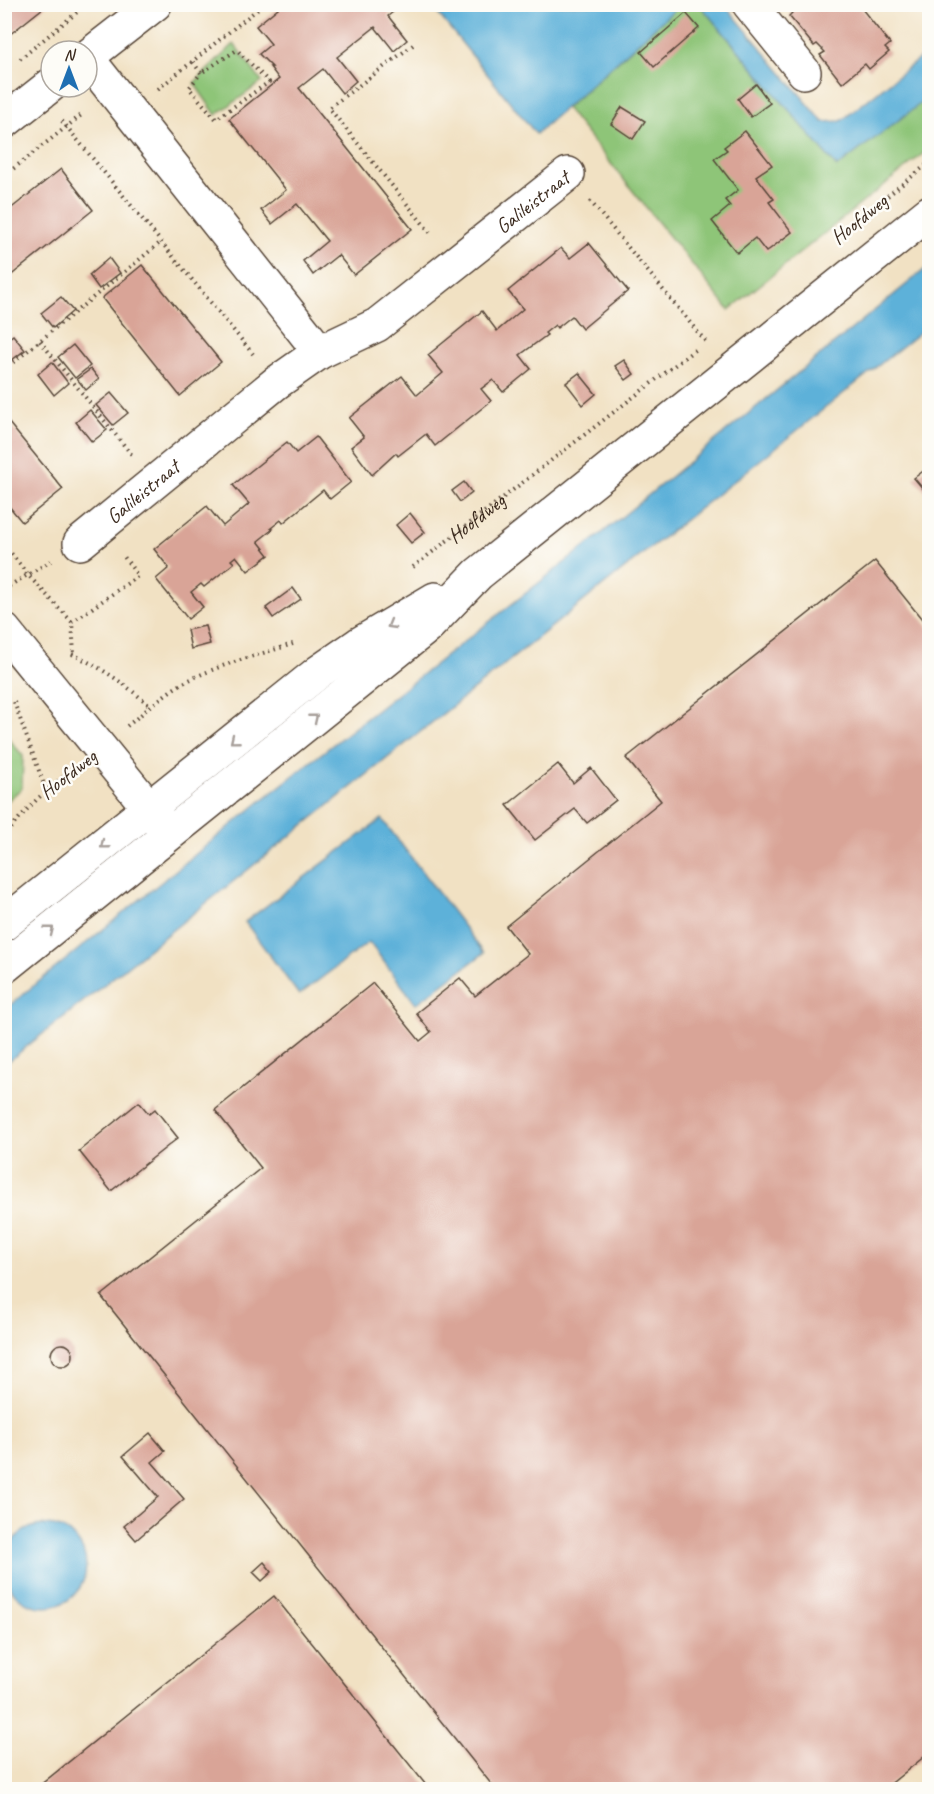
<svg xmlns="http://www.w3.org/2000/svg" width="934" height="1794" viewBox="0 0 934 1794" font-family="Caveat,sans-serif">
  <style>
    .green { fill: #8ec578; stroke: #64784b; stroke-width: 1.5 }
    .water { fill: #5db1d9; stroke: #4c6e7c; stroke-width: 1.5 }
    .building { fill: #d9a497 }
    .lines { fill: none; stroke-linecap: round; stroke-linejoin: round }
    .minor-casing { stroke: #564537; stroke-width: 36 }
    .major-casing { stroke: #564537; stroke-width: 36 }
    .path { stroke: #564537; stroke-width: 4; stroke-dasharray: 1.5 4.5; stroke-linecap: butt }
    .minor { stroke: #fff; stroke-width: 33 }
    .major { stroke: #fff; stroke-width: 33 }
    .oneway { stroke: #a79f9a }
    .labels { text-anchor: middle; stroke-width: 5; stroke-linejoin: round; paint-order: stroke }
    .street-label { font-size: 21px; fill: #3b2a1e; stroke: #fdfcf7 }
  </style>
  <rect width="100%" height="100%" fill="#fdfcf7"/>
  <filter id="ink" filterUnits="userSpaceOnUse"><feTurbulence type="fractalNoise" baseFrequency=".0167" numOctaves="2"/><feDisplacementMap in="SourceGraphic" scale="12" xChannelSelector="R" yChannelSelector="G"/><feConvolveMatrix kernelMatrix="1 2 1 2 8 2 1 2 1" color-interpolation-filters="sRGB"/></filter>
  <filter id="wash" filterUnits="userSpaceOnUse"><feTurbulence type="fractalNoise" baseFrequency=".008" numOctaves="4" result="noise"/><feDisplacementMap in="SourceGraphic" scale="24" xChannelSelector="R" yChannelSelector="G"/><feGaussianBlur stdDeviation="1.35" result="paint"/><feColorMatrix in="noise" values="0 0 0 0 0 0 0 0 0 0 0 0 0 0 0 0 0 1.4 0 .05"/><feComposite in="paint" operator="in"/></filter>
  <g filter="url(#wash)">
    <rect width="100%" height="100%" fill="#f1e1c3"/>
    <g class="green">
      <path d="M680 5H700L837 167 929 97V149L729 310 566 108Z"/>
      <path d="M234 44 262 82 216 115 194 83Z"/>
      <path d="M5 734 23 756 22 788 5 803Z"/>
    </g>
    <g class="water">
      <path d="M431 5H680L536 134Z"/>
      <path d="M700 5H725L823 122 841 121 929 51V97L837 167Z"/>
      <path d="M929 266V325L5 1064V1009L266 797 596 538Z"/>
      <path d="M382 819 484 953 416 1004 369 942 299 995 245 922Z"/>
      <circle cx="45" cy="1566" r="41"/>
    </g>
    <g id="blocks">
      <g class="building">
        <path d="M4 4H48L4 39Z"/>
        <path d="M283 4H403L388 16 407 40 394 51 375 27 337 57 356 81 342 93 323 69 299 88 412 229 354 275 338 255 313 275 303 261 327 241 297 204 272 224 261 210 286 190 229 119 279 79 270 67H272L259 54 271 44 256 26Z"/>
        <path d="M786 4H858L890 44 885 48 889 52 869 69 865 64 842 83 820 55 825 52 817 44 814 46 789 16 792 13Z"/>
        <path d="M686 13 699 28 654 67 641 52Z"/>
        <path d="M756 84 770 103 751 117 738 99Z"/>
        <path d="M622 107 645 121 633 139 611 124Z"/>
        <path d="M745 131 772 165 756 176 774 199 769 202 792 232 766 252 755 238 737 253 712 221 730 206 725 200 738 190 714 159 727 150 724 147Z"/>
        <path d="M61 169 93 210 4 281V214Z"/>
        <path d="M589 243 628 291 582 329 572 316 557 328 555 325 545 333 547 335 520 355 531 369 503 392 493 380 481 389 491 401 435 446 426 434 398 456 396 453 372 475 351 447 364 437 349 418 402 376 417 395 443 373 428 355 482 311 497 331 523 309 508 291 561 248 570 258Z"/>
        <path d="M109 258 120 273 99 289 89 275Z"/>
        <path d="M142 265 221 362 180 396 102 298Z"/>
        <path d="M61 297 73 311 53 328 41 313Z"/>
        <path d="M13 335 25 350 4 366V342Z"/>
        <path d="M73 345 90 366 75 378 58 357Z"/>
        <path d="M624 360 634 374 626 380 615 366Z"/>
        <path d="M52 362 68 383 54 395 38 374Z"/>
        <path d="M91 369 99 379 86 390 77 379Z"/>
        <path d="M579 373 596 394 583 405 566 383Z"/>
        <path d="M111 393 128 413 113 425 96 405Z"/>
        <path d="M90 410 107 430 92 442 76 422Z"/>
        <path d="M4 417 63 489 22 522 4 500Z"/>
        <path d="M316 437 351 482 330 499 323 490 283 523 281 520 271 528 273 529 258 541 269 555 248 571 236 556 231 560 234 563 204 587 201 584 191 592 203 607 188 619 156 579 169 568 154 549 207 506 223 526 249 504 233 485 287 442 296 453Z"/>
        <path d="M930 466V497L914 478Z"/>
        <path d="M464 482 472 493 460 502 452 491Z"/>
        <path d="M410 513 425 532 411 543 396 525Z"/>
        <path d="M875 561 930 629V1752L883 1790H496L101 1296 261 1168 215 1110 373 983 420 1041 431 1032 416 1013 460 978 475 996 528 954 506 926 661 801 626 758Z"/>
        <path d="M293 588 301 599 273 618 266 608Z"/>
        <path d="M205 626 210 644 191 649 187 630Z"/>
        <path d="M558 764 573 783 591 768 616 800 587 823 575 809 535 840 507 805Z"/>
        <path d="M139 1102 149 1114 155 1109 178 1138 111 1191 79 1151Z"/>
        <circle cx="62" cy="1355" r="11"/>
        <path d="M150 1433 165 1451 152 1462 184 1499 136 1540 124 1526 158 1497 123 1456Z"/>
        <path d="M264 1562 272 1572 262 1581 253 1572Z"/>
        <path d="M274 1596 430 1790H34Z"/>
      </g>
    </g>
  </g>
  <g filter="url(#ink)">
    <use href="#blocks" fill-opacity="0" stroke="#564537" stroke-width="1.5"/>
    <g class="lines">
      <defs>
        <g id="minor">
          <path d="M749 4 804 72"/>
          <path d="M87 57 155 4"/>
          <path d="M87 58 320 352"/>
          <path d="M4 122 51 85"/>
          <path id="s2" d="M80 543 276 383 320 352 377 325 568 174"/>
          <path d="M4 630 167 830"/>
        </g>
        <g id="major">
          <path d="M4 924 320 671 359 644 435 599"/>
          <path d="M4 967 426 628 478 574 930 212"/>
        </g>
      </defs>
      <use href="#minor" class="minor-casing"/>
      <use href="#major" class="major-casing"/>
      <g class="path">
        <path d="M413 45 329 108 433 236"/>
        <path d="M20 59 87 4"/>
        <path d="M193 62 201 73 189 88 216 119 269 82 237 50 201 73"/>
        <path d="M158 89 264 4"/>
        <path d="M62 121 253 354"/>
        <path d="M4 176 84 113"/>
        <path d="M590 201 706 342"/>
        <path d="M836 237 930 162"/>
        <path d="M40 341 132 455"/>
        <path d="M4 370 161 242"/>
        <path d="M4 544 28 575 72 622 74 654"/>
        <path id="s1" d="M413 567 697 348"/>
        <path d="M4 589 51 561"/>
        <path d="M72 622 138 576 122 554"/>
        <path d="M72 654C101 667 127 685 151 707"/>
        <path d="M14 702 46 790"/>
        <path d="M127 726C146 711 165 692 187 681 221 664 258 655 293 644"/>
        <path d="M4 838C25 808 44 792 72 770"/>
      </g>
      <use href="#minor" class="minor"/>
      <use href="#major" class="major"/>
    </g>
    <defs><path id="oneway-chevron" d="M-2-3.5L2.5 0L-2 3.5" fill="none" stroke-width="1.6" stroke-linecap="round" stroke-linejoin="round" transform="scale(1.5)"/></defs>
    <g class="oneway">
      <use href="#oneway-chevron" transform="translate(391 625) rotate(150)"/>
      <use href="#oneway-chevron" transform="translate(314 718) rotate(-39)"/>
      <use href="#oneway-chevron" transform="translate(234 740) rotate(141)"/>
      <use href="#oneway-chevron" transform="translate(104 845) rotate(141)"/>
      <use href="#oneway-chevron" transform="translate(50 930) rotate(-39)"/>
    </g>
  </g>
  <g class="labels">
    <g class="street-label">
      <text dy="7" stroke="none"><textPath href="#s2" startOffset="568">Galileistraat</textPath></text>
      <text transform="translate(859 219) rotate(-39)" y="7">Hoofdweg</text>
      <text dy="7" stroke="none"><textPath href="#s2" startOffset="81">Galileistraat</textPath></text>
      <text dy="7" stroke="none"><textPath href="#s1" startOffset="80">Hoofdweg</textPath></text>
      <text transform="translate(68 774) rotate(-38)" y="7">Hoofdweg</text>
    </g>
  </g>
  <rect width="934" height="1794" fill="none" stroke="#fdfcf7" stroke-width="24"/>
  <g transform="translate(69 69)"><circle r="28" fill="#fdfcf7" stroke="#afa8a0" stroke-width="1.5"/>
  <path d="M0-4.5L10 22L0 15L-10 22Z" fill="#1f6fb2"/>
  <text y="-9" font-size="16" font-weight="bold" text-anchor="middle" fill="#3b2a1e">N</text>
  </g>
</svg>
